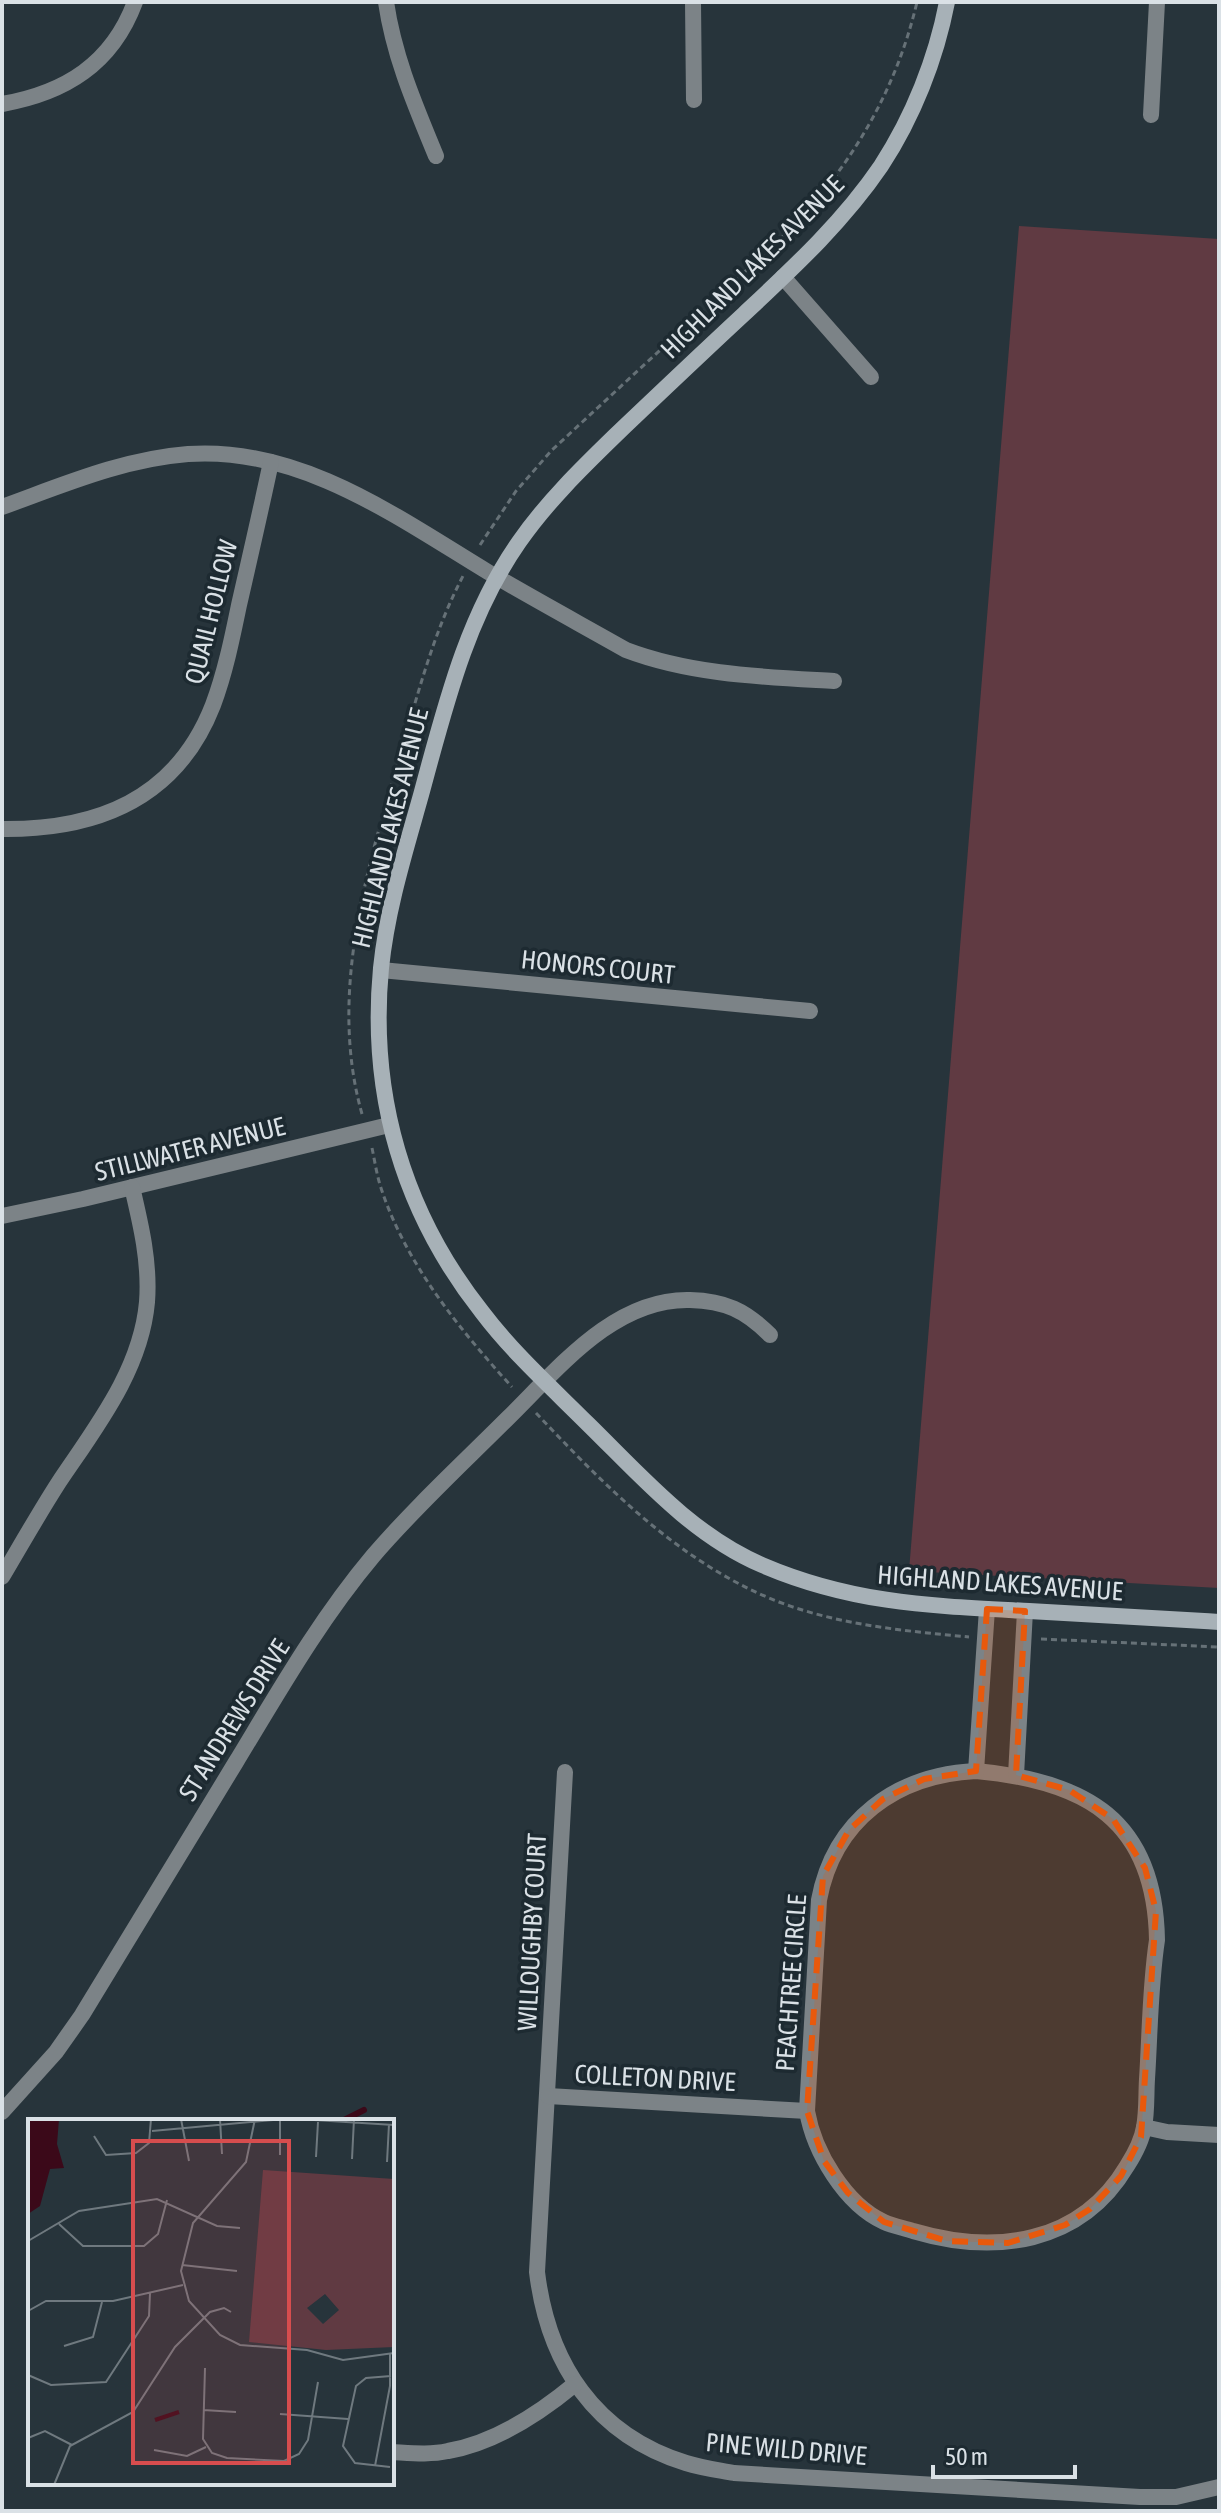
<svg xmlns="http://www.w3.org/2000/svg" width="1221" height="2513" viewBox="0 0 1221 2513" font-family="'Asap Condensed',sans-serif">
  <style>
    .green { fill: #603a42 }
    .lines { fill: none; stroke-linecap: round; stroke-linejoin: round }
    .stream { stroke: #3b0919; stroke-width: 6 }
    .path { stroke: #667177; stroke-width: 3; stroke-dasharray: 6 4; stroke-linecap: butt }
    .street { stroke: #7c8387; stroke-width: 16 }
    .secondary { stroke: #a7b1b7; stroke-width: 16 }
    .marked { fill: #e8590c; fill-opacity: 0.2; stroke: #e8590c; stroke-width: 6; stroke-dasharray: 16 10; stroke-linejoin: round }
    .labels { text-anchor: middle; stroke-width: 7; stroke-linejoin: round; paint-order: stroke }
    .street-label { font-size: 26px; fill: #dae1e6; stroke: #1d2a31 }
    .inset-river { fill: none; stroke: #3b0919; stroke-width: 4 }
    .inset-road { fill: none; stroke: #6f797f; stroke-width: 2 }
    .view { fill: #d74d4e; fill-opacity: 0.15; stroke: #d74d4e; stroke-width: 4 }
    .inset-edge { fill: none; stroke: #dae1e6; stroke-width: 4 }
  </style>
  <rect width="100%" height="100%" fill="#27343b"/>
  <path class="green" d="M1019 226 1219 239V1588L909 1571Z"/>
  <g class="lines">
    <path class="stream" d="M342 2121 364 2110"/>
    <g class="path">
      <path d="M480 545 516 491 552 450 790 230C852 164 896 91 917 2"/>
      <path d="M362 1114C328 994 367 870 400 755 418 694 433 633 463 576"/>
      <path d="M372 1148C375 1162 377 1177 382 1191 407 1265 460 1330 512 1387"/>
      <path d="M536 1413C606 1487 681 1564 779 1602 839 1625 905 1631 969 1637"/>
      <path d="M1041 1639 1219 1647"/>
    </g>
    <g class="street">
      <path d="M386 2C394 57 415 105 436 156"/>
      <path d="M693 2 694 100"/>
      <path d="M2 104C65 93 112 64 135 2"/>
      <path d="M1151 115 1157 2"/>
      <path d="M783 277 871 377"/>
      <path d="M2 507C63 485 123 459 188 454 300 446 397 517 488 572 534 599 580 624 626 650 692 675 764 677 834 681"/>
      <path d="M2 829C96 830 176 800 213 705 225 673 232 639 239 605 250 557 261 509 271 462"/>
      <path d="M381 970 810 1011"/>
      <path d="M2 1216 83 1199 389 1125"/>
      <path d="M2 1577C21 1545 39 1513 59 1482 96 1427 141 1370 147 1302 150 1263 141 1225 132 1187"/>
      <path d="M976 1771C1086 1781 1155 1820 1157 1940 1150 1986 1150 2033 1147 2079 1146 2095 1147 2112 1144 2127 1142 2140 1134 2155 1127 2166 1080 2245 994 2255 913 2231 904 2228 893 2226 884 2222 845 2204 814 2152 807 2111L819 1900C834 1820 896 1775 976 1771Z"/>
      <path d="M976 1771 987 1609"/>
      <path d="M565 1772 537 2272C548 2363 595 2435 686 2463 702 2468 718 2470 734 2473L1140 2497H1176L1219 2487"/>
      <path d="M1016 1775 1025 1611"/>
      <path d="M548 2096 807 2111"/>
      <path d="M2 2112 56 2052 82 2015C133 1930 185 1846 236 1762 279 1691 320 1619 373 1556 415 1507 463 1463 508 1418 558 1369 614 1298 690 1300 725 1301 745 1310 770 1335"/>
      <path d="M1144 2127 1167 2132 1219 2135"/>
      <path d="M392 2452C411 2453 430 2455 448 2451 494 2443 540 2413 575 2384"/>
    </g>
    <path class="secondary" d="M947 2C936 59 913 117 881 166 843 222 793 268 744 314 703 352 663 390 623 428 586 464 549 499 519 542 466 618 445 707 421 795 405 852 387 909 381 968 369 1095 403 1212 482 1312 513 1353 552 1388 588 1424 641 1476 692 1535 762 1565 853 1604 933 1606 1029 1611 1093 1615 1156 1618 1219 1622"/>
  </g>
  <path class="marked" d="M987 1609 1025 1611 1016 1775 1069 1790 1113 1819 1145 1868 1156 1911 1141 2137 1121 2176 1090 2209 1065 2225 1008 2243 947 2241 884 2222 848 2193 824 2161 807 2111 823 1876 849 1830 883 1799 924 1779 976 1771Z"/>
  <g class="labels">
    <g class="street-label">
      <text transform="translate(752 267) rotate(-45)" y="9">HIGHLAND LAKES AVENUE</text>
      <text transform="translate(211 612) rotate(-76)" y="9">QUAIL HOLLOW</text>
      <text transform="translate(390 828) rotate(-76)" y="9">HIGHLAND LAKES AVENUE</text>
      <text transform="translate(598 967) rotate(6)" y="9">HONORS COURT</text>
      <text transform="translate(190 1149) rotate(-14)" y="9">STILLWATER AVENUE</text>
      <text transform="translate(1000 1583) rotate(4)" y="9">HIGHLAND LAKES AVENUE</text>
      <text transform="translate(234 1720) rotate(-58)" y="9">ST ANDREWS DRIVE</text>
      <text transform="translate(532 1932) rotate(-87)" y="9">WILLOUGHBY COURT</text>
      <text transform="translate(791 1983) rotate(-86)" y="9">PEACHTREE CIRCLE</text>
      <text transform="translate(655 2078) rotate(3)" y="9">COLLETON DRIVE</text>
      <text transform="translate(786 2449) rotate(5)" y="9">PINE WILD DRIVE</text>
    </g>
  </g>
  <g transform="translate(28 2119)">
    <rect width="366" height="366" fill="#27343b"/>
    <path d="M235 51 366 60V228L298 231 221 223ZM297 175 311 191 295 205 279 189Z" fill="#603a42" fill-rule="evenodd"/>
    <path d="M0 0H31L29 25 36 49 22 50 12 87 0 95Z" fill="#3b0919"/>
    <path class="inset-river" d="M127 301 151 293"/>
    <path class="inset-road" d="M153 0 161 42M192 0 194 35M227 0 218 43 165 104 153 152 161 182 192 216 212 226 279 231 315 241 366 234M270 0 366 6M252 1V36M124 12 256 0M66 17 78 36 108 34 121 24 123 0M288 38 290 3M324 40 326 0M359 43 361 5M31 105 55 127H116L130 115 139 81M0 122 51 92 129 80 189 107 212 109M154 146 209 152M0 192 18 182H85L155 166M36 227 65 218 74 183M177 249 175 320 184 334 199 339 256 342 271 335 280 321 290 263M0 256 23 266 78 263 121 197 122 174M175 291 208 293M252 295 320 300M0 319 17 312 44 326M126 331 159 337 178 328M347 347 362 267V235M362 348 327 344 315 327 328 267 338 259 363 257M26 366 42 327 105 293 147 228 182 193 196 189 203 193"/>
    <path class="view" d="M105 22H261V344H105Z"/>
    <rect width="366" height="366" class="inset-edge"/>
  </g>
  <rect width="1221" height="2513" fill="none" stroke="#dae1e6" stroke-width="8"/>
  <path d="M933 2465v12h142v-12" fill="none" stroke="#dae1e6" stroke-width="4"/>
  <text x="945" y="2465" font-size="24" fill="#dae1e6" stroke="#1d2a31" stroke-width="6" paint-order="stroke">50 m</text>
</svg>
